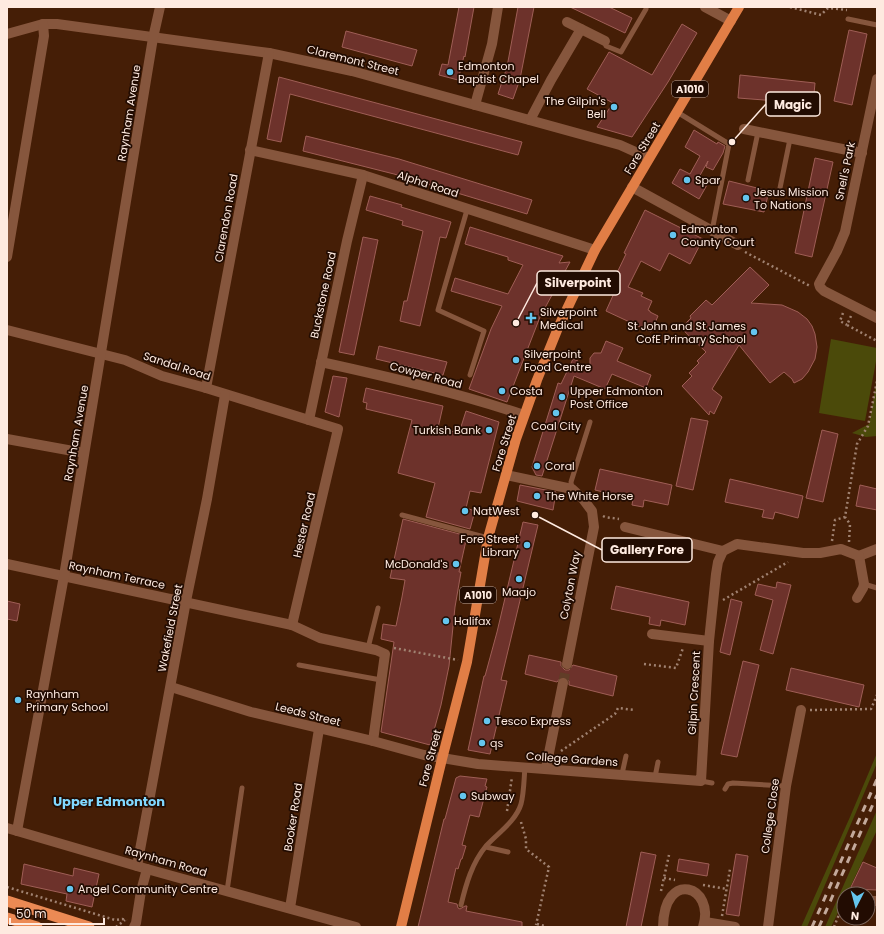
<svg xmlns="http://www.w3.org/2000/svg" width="884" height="934" viewBox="0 0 884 934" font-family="Poppins,sans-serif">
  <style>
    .green { fill: #4b4a0a }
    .building { fill: #6d322b; stroke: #9f5e56 }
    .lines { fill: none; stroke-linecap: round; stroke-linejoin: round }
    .minor-tunnel { stroke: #613d27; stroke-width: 10; stroke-dasharray: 10 5; stroke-linecap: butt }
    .path { stroke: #a08271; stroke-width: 2.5; stroke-dasharray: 2 3; stroke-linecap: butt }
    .service { stroke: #86563d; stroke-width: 5 }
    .minor { stroke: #86563d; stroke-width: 10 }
    .primary { stroke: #e17e46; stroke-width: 10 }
    .trunk { stroke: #ec8a54; stroke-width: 11 }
    .rail { stroke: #c3a99b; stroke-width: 3; stroke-dasharray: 7 7; stroke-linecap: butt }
    .poi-dot { fill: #64c5ee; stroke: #220c02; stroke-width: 1.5 }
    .labels { text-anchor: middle; stroke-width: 3.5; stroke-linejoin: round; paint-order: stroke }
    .shield { fill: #220c02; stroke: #bca79d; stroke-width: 1 }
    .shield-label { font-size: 10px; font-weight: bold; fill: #feeae0 }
    .street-label { font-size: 11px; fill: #feeae0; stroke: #220c02 }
    .poi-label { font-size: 11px; fill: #feeae0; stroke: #220c02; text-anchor: start }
    .quarter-label { font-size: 13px; font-weight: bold; fill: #81d8ff; stroke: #220c02 }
    .leader { fill: none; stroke: #feeae0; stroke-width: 1.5 }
    .callout-dot { fill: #feeae0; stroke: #220c02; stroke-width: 1.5 }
    .callout { fill: #220c02; stroke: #feeae0; stroke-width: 1.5 }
    .callout-label { font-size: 12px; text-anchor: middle; font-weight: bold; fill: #feeae0 }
  </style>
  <rect width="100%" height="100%" fill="#451e06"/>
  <g class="green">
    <path d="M831 339 877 348V356L865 421 819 413Z"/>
    <path d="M877 378V436L866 437 852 433 869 424Z"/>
    <path d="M877 753V763L807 927H801L850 817Z"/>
    <path d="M877 810V830L847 894H844V900L831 927H825Z"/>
  </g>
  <g class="building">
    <path d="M459 7H474L465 57 464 56 458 80 439 75 442 64 448 65Z"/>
    <path d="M518 7H534L520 79 513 99 498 94 507 67Z"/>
    <path d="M570 7H609L632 18 625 33Z"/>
    <path d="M682 24 697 33 668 82 632 137 597 127 613 103 587 89 609 52 652 75Z"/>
    <path d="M849 30 867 34 852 105 834 101Z"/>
    <path d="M346 31 417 50 412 66 342 47Z"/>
    <path d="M740 75 815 83 813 105 789 103 788 109 776 108 777 101 738 98Z"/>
    <path d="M279 77 522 142 518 155 290 94 281 142 267 139Z"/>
    <path d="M694 130 717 144 718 142 725 146 723 153 713 170 706 167 708 161 698 179 707 185 699 199 672 183 680 169 690 174 700 156 685 147Z"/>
    <path d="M306 136 399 159 532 200 527 214 394 174 303 151Z"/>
    <path d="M815 158 833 162 812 257 795 253Z"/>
    <path d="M729 181 769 191 764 212 723 204Z"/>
    <path d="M370 196 402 205 401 207 451 222 446 238 440 237 420 326 400 321 404 301H407L423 231 402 225 403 221 366 210Z"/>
    <path d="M645 210 703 239 690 264 669 253 660 271 641 261 628 287 643 293 641 296 652 301 648 310 650 311V312L658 316 651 332 606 311 620 280 615 277 626 254 624 253Z"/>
    <path d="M470 227 563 256 559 263 570 262 540 317 507 402 469 389 491 329 502 306 451 291 455 278 508 294 523 265 508 260V257L465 244Z"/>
    <path d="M363 237 378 240 354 355 339 352Z"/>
    <path d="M750 267 769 285 751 303 782 305 798 312 807 319 812 326 815 334 817 347 815 359 808 372 802 379 794 383 792 379 784 372 770 383 739 345 712 389 722 397 714 414 710 411 709 415 682 386 692 376 689 373 699 363 697 361 706 352 681 328 691 318 690 316 706 300 712 305Z"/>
    <path d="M606 341 623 348 617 361 651 375 646 388 612 374 605 389 574 376 542 476 536 475 532 467 558 383 561 384 573 359 578 361 577 365 590 371V358L594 353H601Z"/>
    <path d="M379 346 447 362 443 375 376 359Z"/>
    <path d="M333 376 347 378 339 417 325 412Z"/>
    <path d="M366 388 443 406 438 428 459 433 466 411 499 422 481 493 470 491 466 508 475 511 470 529 426 517 435 483 398 473 412 420 366 409 367 403 363 402Z"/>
    <path d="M691 418 708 421 693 490 676 486Z"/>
    <path d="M822 430 838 434 823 502 806 498Z"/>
    <path d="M600 469 672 485 668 505 644 500 643 507 632 505 633 499 595 490Z"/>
    <path d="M730 479 803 496 798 518 775 512 773 519 762 517 764 510 725 502Z"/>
    <path d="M520 485 556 492 553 510 517 501Z"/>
    <path d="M860 485 877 489V510L856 506Z"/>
    <path d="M403 519 467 536 459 572H461L455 607 449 666 441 705 430 745 381 732 394 642 381 639 383 624 396 626 402 597 405 580 390 578Z"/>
    <path d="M523 522 538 525 501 680 507 681 490 754 468 750 484 676H485L497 632Z"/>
    <path d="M777 582 791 585 773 654 760 650 773 600 755 595 758 584 776 588Z"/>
    <path d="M616 586 689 602 685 625 661 620 660 626 649 624 650 617 611 609Z"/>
    <path d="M731 599 742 602 730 655 720 652Z"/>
    <path d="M7 601 20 604 17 621 7 619Z"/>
    <path d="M529 655 561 662V666L565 670H569L573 665 617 676 613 696 569 685V681L565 677H561L557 682 525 674Z"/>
    <path d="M743 661 759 665 737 757 721 754Z"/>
    <path d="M791 668 864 685 859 707 786 690Z"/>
    <path d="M460 776 487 779 485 786 487 787 479 817 470 815 462 845 466 846 462 859H461L458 869 456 868 448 902 457 904 458 908 460 909 465 906H467L466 911 522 922V927H418L444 819H445L456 778Z"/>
    <path d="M641 852 656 855 641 927H626Z"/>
    <path d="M736 854 748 856 739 916 726 914Z"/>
    <path d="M679 859 709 864 707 876 677 871Z"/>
    <path d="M863 862 877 868V890L850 889Z"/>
    <path d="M24 864 73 876 74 868 99 874 92 907 66 901 67 894 21 884Z"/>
  </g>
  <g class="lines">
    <path class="minor-tunnel" d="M563 683 567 664"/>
    <g class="path">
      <path d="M790 7 821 15 828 8 847 10"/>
      <path d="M745 252 810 286"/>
      <path d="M843 313 840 321 847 325"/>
      <path d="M851 316 847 325 877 341"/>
      <path d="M603 516 605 517 619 519"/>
      <path d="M832 541 835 520 845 517"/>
      <path d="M849 542 850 524 845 517 857 444 868 426 877 381"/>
      <path d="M723 600 788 562"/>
      <path d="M394 648 458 660"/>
      <path d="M644 664 676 668 683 648"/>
      <path d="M810 710 871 709 877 695"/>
      <path d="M561 751 615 714 618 708 635 710"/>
      <path d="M507 811 512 777"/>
      <path d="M521 822 526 839V849L549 867 536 925"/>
      <path d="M664 878 675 880"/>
      <path d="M703 885 727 889"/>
      <path d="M7 887 115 920 122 919 127 920"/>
      <path d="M661 891 669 855"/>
      <path d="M722 916 730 869"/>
      <path d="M537 924 545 926 544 927"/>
      <path d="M116 927 125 920"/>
      <path d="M834 927 840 912 844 910"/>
    </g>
    <g class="service">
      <path d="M848 19 877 25"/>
      <path d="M605 41 606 46 621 52 646 9"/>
      <path d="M677 112 729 144 712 231"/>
      <path d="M748 180 758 132"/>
      <path d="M780 188 790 139"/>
      <path d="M467 210 438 310 484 331 470 375"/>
      <path d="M572 489 571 482 590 422"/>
      <path d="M402 515 488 538"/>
      <path d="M864 584 877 588"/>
      <path d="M368 648 378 608"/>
      <path d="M299 665 381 680"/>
      <path d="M622 774 626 756"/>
      <path d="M655 777 658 762"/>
      <path d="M701 781 712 783"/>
      <path d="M725 789 728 784 733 783 786 786"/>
      <path d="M486 847 508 852"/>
      <path d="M227 891 242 788"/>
      <path d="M461 905C466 884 472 863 486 846 498 833 516 821 521 804 524 793 524 778 525 767"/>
    </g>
    <g class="minor">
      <path d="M705 7 731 21"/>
      <path d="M567 22 605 41"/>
      <path d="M7 34 43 24H57L269 53 352 71 620 145 649 158"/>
      <path d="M877 79 845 232 837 251 819 284 820 287 824 291 877 318"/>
      <path d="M475 105 492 44 498 7"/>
      <path d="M530 120 551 80 581 29"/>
      <path d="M744 129 862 153"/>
      <path d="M250 150 363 175 595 250"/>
      <path d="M632 187 738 245"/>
      <path d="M7 257 44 36 43 24"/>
      <path d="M7 330 125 360 162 376 206 388 338 429 292 625"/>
      <path d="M321 362C389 377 458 393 524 415"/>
      <path d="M206 388 269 53"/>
      <path d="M309 420 347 241 363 175"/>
      <path d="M7 439 84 453"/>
      <path d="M506 475 572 489 583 499 592 511 594 527 567 664"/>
      <path d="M625 527 723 551"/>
      <path d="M859 556 877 549"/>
      <path d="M7 564 292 625 320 638 376 650 385 654 373 741"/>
      <path d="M857 598 863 588 864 584 859 556"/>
      <path d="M652 634 709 641"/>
      <path d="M171 687 251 712 373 741 424 755 478 764 701 781 709 641 716 574 718 562 723 551 737 544 803 553H820L841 549 859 556"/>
      <path d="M546 768 563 683"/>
      <path d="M7 828 147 869 356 927"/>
      <path d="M17 831 64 576 153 38 160 7"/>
      <path d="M137 866 186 601 207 499 225 395"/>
      <path d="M868 901H877"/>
      <path d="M290 908 319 729"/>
      <path d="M705 922 735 927"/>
      <path d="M134 927 136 923 141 891 147 869"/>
      <path d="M663 927C664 868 716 886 703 927"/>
      <path d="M768 927 786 786 801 710"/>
    </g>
    <path class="primary" d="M401 927 442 759 467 662 488 538 516 439 537 380 558 328 595 250 739 7"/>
    <g class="trunk">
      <path d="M7 901 89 927"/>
      <path d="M7 918 37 927"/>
    </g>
    <g class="rail">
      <path d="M812 927 877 779"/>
      <path d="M819 927 877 795"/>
    </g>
  </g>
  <g class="poi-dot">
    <circle cx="450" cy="72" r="4"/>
    <circle cx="614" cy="107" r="4"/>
    <circle cx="687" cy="180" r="4"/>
    <circle cx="746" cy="198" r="4"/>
    <circle cx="673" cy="235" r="4"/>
    <path d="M529 312h4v4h4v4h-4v4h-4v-4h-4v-4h4z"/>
    <circle cx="754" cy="332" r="4"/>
    <circle cx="516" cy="360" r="4"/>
    <circle cx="502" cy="391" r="4"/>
    <circle cx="562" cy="397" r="4"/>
    <circle cx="556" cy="413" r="4"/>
    <circle cx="489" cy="430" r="4"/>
    <circle cx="537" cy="466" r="4"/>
    <circle cx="537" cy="496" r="4"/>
    <circle cx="465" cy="511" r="4"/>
    <circle cx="527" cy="545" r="4"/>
    <circle cx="456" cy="564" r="4"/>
    <circle cx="519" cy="579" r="4"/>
    <circle cx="446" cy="621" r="4"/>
    <circle cx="18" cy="700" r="4"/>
    <circle cx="487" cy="721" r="4"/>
    <circle cx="482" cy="743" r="4"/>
    <circle cx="463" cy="796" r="4"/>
    <circle cx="70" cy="889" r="4"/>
  </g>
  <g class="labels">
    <g class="shield">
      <rect x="672" y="81" width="36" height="16" rx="3"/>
      <rect x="460" y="587" width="36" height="16" rx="3"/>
    </g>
    <g class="shield-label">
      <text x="690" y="93">A1010</text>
      <text x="478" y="599">A1010</text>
    </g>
    <g class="street-label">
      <text transform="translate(353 60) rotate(14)" y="4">Claremont Street</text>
      <text transform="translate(129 113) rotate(-81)" y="4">Raynham Avenue</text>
      <text transform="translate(642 148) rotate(-59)" y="4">Fore Street</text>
      <text transform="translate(845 171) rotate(-78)" y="4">Snell's Park</text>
      <text transform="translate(428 184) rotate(18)" y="4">Alpha Road</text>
      <text transform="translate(226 218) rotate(-80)" y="4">Clarendon Road</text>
      <text transform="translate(323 295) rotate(-78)" y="4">Buckstone Road</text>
      <text transform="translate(177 366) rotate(18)" y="4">Sandal Road</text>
      <text transform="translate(426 375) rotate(15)" y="4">Cowper Road</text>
      <text transform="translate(76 433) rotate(-80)" y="4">Raynham Avenue</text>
      <text transform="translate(504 443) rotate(-73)" y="4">Fore Street</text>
      <text transform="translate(304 525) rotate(-77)" y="4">Hester Road</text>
      <text transform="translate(117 575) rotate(12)" y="4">Raynham Terrace</text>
      <text transform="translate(570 585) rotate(-79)" y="4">Colyton Way</text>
      <text transform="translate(170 628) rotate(-79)" y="4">Wakefield Street</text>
      <text transform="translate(694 693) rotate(-87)" y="4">Gilpin Crescent</text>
      <text transform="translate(308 714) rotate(14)" y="4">Leeds Street</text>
      <text transform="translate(430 758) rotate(-75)" y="4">Fore Street</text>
      <text transform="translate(572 759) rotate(4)" y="4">College Gardens</text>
      <text transform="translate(770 816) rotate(-82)" y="4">College Close</text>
      <text transform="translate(293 817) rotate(-81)" y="4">Booker Road</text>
      <text transform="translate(166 861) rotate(16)" y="4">Raynham Road</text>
    </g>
    <g class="poi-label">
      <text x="458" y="70">Edmonton<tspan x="458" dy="13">Baptist Chapel</tspan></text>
      <text x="606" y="105" text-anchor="end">The Gilpin's<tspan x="606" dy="13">Bell</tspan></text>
      <text x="695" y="184">Spar</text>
      <text x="754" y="196">Jesus Mission<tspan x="754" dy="13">To Nations</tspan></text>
      <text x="681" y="233">Edmonton<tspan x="681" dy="13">County Court</tspan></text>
      <text x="540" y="316">Silverpoint<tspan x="540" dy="13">Medical</tspan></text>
      <text x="746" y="330" text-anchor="end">St John and St James<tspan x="746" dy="13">CofE Primary School</tspan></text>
      <text x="524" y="358">Silverpoint<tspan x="524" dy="13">Food Centre</tspan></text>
      <text x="510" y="395">Costa</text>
      <text x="570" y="395">Upper Edmonton<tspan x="570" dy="13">Post Office</tspan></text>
      <text x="556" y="430" text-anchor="middle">Coal City</text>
      <text x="481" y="434" text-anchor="end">Turkish Bank</text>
      <text x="545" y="470">Coral</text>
      <text x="545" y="500">The White Horse</text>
      <text x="473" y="515">NatWest</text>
      <text x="519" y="543" text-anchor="end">Fore Street<tspan x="519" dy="13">Library</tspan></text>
      <text x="448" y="568" text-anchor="end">McDonald's</text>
      <text x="519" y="596" text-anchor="middle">Maajo</text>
      <text x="454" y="625">Halifax</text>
      <text x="26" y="698">Raynham<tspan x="26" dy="13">Primary School</tspan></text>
      <text x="495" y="725">Tesco Express</text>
      <text x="490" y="747">qs</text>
      <text x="471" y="800">Subway</text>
      <text x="78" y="893">Angel Community Centre</text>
    </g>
    <g class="quarter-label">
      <text x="109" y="806">Upper Edmonton</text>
    </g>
  </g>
  <path class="leader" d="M732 142L766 104M516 323L537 283M535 515L602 550"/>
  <g class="callout-dot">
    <circle cx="732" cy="142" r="4"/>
    <circle cx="516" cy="323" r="4"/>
    <circle cx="535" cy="515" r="4"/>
  </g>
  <g class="callout">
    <rect x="766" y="92" width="54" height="24" rx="4"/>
    <rect x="537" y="271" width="83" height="24" rx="4"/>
    <rect x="602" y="538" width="90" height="24" rx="4"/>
  </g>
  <g class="callout-label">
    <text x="793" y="109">Magic</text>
    <text x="578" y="287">Silverpoint</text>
    <text x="647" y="554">Gallery Fore</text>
  </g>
  <rect width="884" height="934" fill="none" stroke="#feeae0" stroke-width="16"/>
  <g transform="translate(856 906) rotate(186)"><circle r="19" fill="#220c02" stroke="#7a655b"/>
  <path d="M0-3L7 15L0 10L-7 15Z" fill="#64c5ee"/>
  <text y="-6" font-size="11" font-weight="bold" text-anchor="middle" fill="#feeae0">N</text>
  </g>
  <path d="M10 918v6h94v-6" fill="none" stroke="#feeae0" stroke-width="2"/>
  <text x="16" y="918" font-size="12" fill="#feeae0" stroke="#220c02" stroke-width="3" paint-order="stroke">50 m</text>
</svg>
